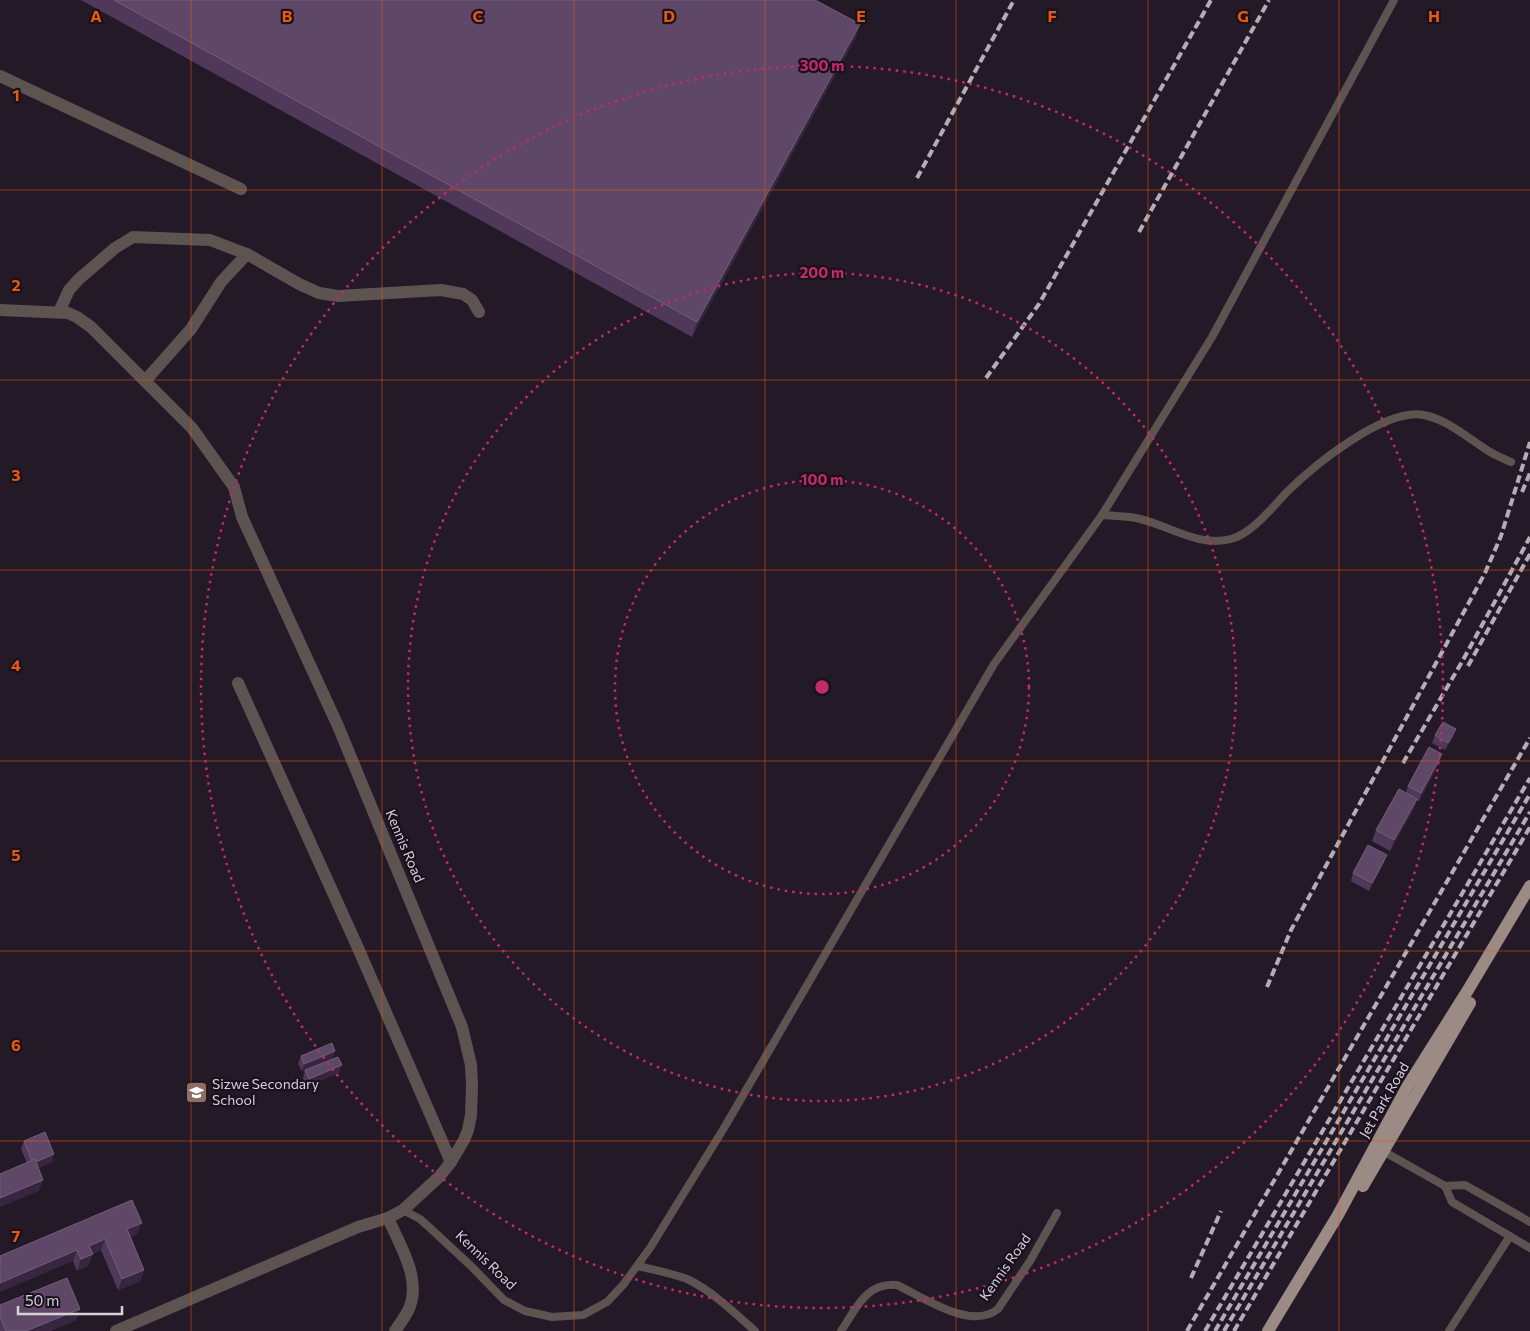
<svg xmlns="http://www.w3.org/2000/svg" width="1530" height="1331" viewBox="0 0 1530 1331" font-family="Commissioner,sans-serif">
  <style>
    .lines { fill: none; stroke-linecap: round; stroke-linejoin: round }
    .lane { stroke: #5d5452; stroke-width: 8 }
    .street { stroke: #5d5452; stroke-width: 12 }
    .primary { stroke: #9c8a84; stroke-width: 12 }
    .rail { stroke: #b4adb7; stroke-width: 4; stroke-dasharray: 8 4; stroke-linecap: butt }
    .wall { fill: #50385a }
    .shaded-wall { fill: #382540 }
    .building { fill: #5f4867; stroke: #725e79 }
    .grid { fill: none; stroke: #e8590c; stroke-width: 1; stroke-opacity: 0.55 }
    .ring { fill: none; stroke: #c42a68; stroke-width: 2.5; stroke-dasharray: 2.5 5 }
    .labels { text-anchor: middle; stroke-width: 4.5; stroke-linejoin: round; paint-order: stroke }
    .street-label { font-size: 14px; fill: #d7d1da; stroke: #1a111e }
    .poi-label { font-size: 14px; fill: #d7d1da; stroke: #1a111e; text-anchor: start }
    .grid-label { font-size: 16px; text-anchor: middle; font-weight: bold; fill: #e8590c; stroke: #1a111e; stroke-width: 4.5; stroke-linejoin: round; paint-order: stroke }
    .centre { fill: #c42a68; stroke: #1a111e; stroke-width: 2.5 }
    .ring-label { font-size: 15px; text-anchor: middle; font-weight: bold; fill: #c42a68; stroke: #1a111e; stroke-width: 4.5; stroke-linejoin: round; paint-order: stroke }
  </style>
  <rect width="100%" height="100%" fill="#241a27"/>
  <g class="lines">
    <g class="lane">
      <path d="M1102 515C1113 516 1125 516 1136 518 1167 524 1198 548 1231 539 1251 534 1272 508 1286 493 1313 466 1385 407 1424 415 1449 420 1470 440 1490 452 1497 456 1504 459 1511 462"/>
      <path d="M1381 1150 1445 1186 1452 1202 1530 1248"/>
      <path d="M1445 1186 1465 1185 1530 1222"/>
      <path d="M403 1210 420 1219 430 1228 471 1266 504 1300 525 1311 552 1317 583 1315 607 1302 623 1285 650 1248 724 1128 994 664 1102 515 1212 337 1394 0"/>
      <path d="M638 1266C654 1270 671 1273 687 1279 711 1290 735 1313 755 1331"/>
      <path d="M841 1331C856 1309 866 1282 897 1285 923 1297 971 1331 998 1309L1030 1261 1057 1213"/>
      <path d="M1449 1331 1510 1236"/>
    </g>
    <g class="street">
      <path d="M0 76 241 189"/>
      <path d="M0 310 68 313 77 317 91 327 192 428 234 487 242 517 338 726 462 1027 471 1065 472 1086 471 1115 468 1130 464 1140 451 1162 439 1177 403 1210 388 1218 358 1227 116 1331"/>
      <path d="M59 312 69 290 79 279 115 248 133 237 210 240 247 254 299 284 319 293 338 296 441 290 463 294 472 300 479 312"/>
      <path d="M145 381 191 329 221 282 247 254"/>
      <path d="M238 683 358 948 451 1162"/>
      <path d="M388 1218C400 1246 423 1280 408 1311 404 1318 400 1324 395 1331"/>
    </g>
    <g class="primary">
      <path d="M1363 1186 1470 1003"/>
      <path d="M1268 1331 1338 1215 1407 1087 1468 990 1530 886"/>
    </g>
    <g class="rail">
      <path d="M917 178 1014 0"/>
      <path d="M1139 232 1269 0"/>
      <path d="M986 378 1039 304 1211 0"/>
      <path d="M1522 492 1530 473"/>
      <path d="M1468 666 1530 554"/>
      <path d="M1403 763 1463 660 1530 537"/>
      <path d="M1267 987 1291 930 1485 573 1501 536 1530 442"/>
      <path d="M1191 1278 1221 1211"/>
      <path d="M1187 1331 1530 738"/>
      <path d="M1205 1331 1530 778"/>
      <path d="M1215 1331 1530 794"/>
      <path d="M1224 1331 1530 812"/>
      <path d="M1234 1331 1530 827"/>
    </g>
  </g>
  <g class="wall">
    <path d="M81 0H815L860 24 855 39 692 337Z"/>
    <path d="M1435 735 1453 737 1445 750 1432 743Z"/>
    <path d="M1440 761 1419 801 1417 800 1413 810 1390 851 1372 841 1376 830 1406 793 1408 786Z"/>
    <path d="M1384 862 1369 891 1351 881 1353 873Z"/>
    <path d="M301 1056 333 1058 302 1071 298 1064Z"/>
    <path d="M305 1070 339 1073 306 1086 303 1078Z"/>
    <path d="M24 1141 52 1162 38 1168 39 1191 21 1149Z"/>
    <path d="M137 1234 130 1237 144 1270 140 1281 118 1290 101 1250 92 1254 88 1266 77 1271 73 1261 0 1256Z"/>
    <path d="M0 1305 80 1309 76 1320 50 1331H0Z"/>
  </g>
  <g class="shaded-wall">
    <path d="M860 24 855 39 692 337 697 322Z"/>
    <path d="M1456 729 1453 737 1445 750 1448 743Z"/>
    <path d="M1442 754 1440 761 1419 801 1421 793Z"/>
    <path d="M1417 799 1413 810 1390 851 1394 840Z"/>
    <path d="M1387 855 1384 862 1369 891 1372 883Z"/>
    <path d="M335 1051 333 1058 302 1071 304 1064Z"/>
    <path d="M342 1065 339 1073 306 1086 309 1079Z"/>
    <path d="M54 1154 52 1162 30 1171 33 1163Z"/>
    <path d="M43 1180 39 1191 0 1207V1198Z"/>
    <path d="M142 1223 137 1234 123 1240 127 1229Z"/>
    <path d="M105 1239 101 1250 84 1257 89 1246Z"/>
    <path d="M77 1250 73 1261 0 1292V1283Z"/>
    <path d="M93 1254 88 1266 77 1271 81 1259Z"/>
    <path d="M144 1270 140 1281 118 1290 122 1279Z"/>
    <path d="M80 1309 76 1320 50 1331H26Z"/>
  </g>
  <g class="building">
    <path d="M114 0H815L860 24 697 322Z"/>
    <path d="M1443 722 1456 729 1448 743 1435 735Z"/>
    <path d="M1429 747 1442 754 1421 793 1408 786Z"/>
    <path d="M1399 789 1417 799 1394 840 1376 830Z"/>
    <path d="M1368 845 1387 855 1372 883 1353 873Z"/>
    <path d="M332 1043 335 1051 304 1064 301 1056Z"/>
    <path d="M338 1057 342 1065 309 1079 305 1070Z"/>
    <path d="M45 1132 54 1154 36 1162 35 1159 32 1161 24 1141Z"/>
    <path d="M35 1159 43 1180 0 1198V1174Z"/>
    <path d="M132 1200 142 1223 127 1229 144 1270 122 1279 105 1239 89 1246 93 1254 81 1259 77 1250 0 1283V1256Z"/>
    <path d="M67 1278 80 1309 26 1331H6L0 1316V1305Z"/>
  </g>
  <path class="grid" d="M191 0V1331M382 0V1331M574 0V1331M765 0V1331M956 0V1331M1148 0V1331M1339 0V1331M0 190H1530M0 380H1530M0 570H1530M0 761H1530M0 951H1530M0 1141H1530"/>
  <g class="ring">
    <circle cx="822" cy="687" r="207"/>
    <circle cx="822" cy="687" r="414"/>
    <circle cx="822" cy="687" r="621"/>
  </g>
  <defs>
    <symbol id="school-square" viewBox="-11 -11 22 22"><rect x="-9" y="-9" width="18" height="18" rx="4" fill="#8d6e63" stroke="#1a111e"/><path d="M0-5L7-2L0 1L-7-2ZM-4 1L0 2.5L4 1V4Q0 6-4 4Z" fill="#fff"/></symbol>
  </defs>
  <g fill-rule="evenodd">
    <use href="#school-square" x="184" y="1080" width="25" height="25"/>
  </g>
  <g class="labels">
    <g class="street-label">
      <text transform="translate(405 846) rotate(67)" y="5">Kennis Road</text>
      <text transform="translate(1384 1100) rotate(-60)" y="5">Jet Park Road</text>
      <text transform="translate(486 1260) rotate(44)" y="5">Kennis Road</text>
      <text transform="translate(1005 1267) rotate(-55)" y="5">Kennis Road</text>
    </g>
    <g class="poi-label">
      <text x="212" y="1089">Sizwe Secondary<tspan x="212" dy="16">School</tspan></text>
    </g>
  </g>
  <g class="grid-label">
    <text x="96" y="22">A</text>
    <text x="287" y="22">B</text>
    <text x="478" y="22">C</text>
    <text x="669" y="22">D</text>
    <text x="861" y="22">E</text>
    <text x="1052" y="22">F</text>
    <text x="1243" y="22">G</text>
    <text x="1434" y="22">H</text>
    <text x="16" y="101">1</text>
    <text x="16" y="291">2</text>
    <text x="16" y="481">3</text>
    <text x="16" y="671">4</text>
    <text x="16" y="861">5</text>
    <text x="16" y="1051">6</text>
    <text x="16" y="1242">7</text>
  </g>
  <circle cx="822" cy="687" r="8" class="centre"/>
  <g class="ring-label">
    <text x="822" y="71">300 m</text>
    <text x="822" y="278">200 m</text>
    <text x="822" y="485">100 m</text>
  </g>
  <path d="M18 1306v8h104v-8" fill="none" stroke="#d7d1da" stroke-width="2.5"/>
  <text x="25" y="1306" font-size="15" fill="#d7d1da" stroke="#1a111e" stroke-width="4" paint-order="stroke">50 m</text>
</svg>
